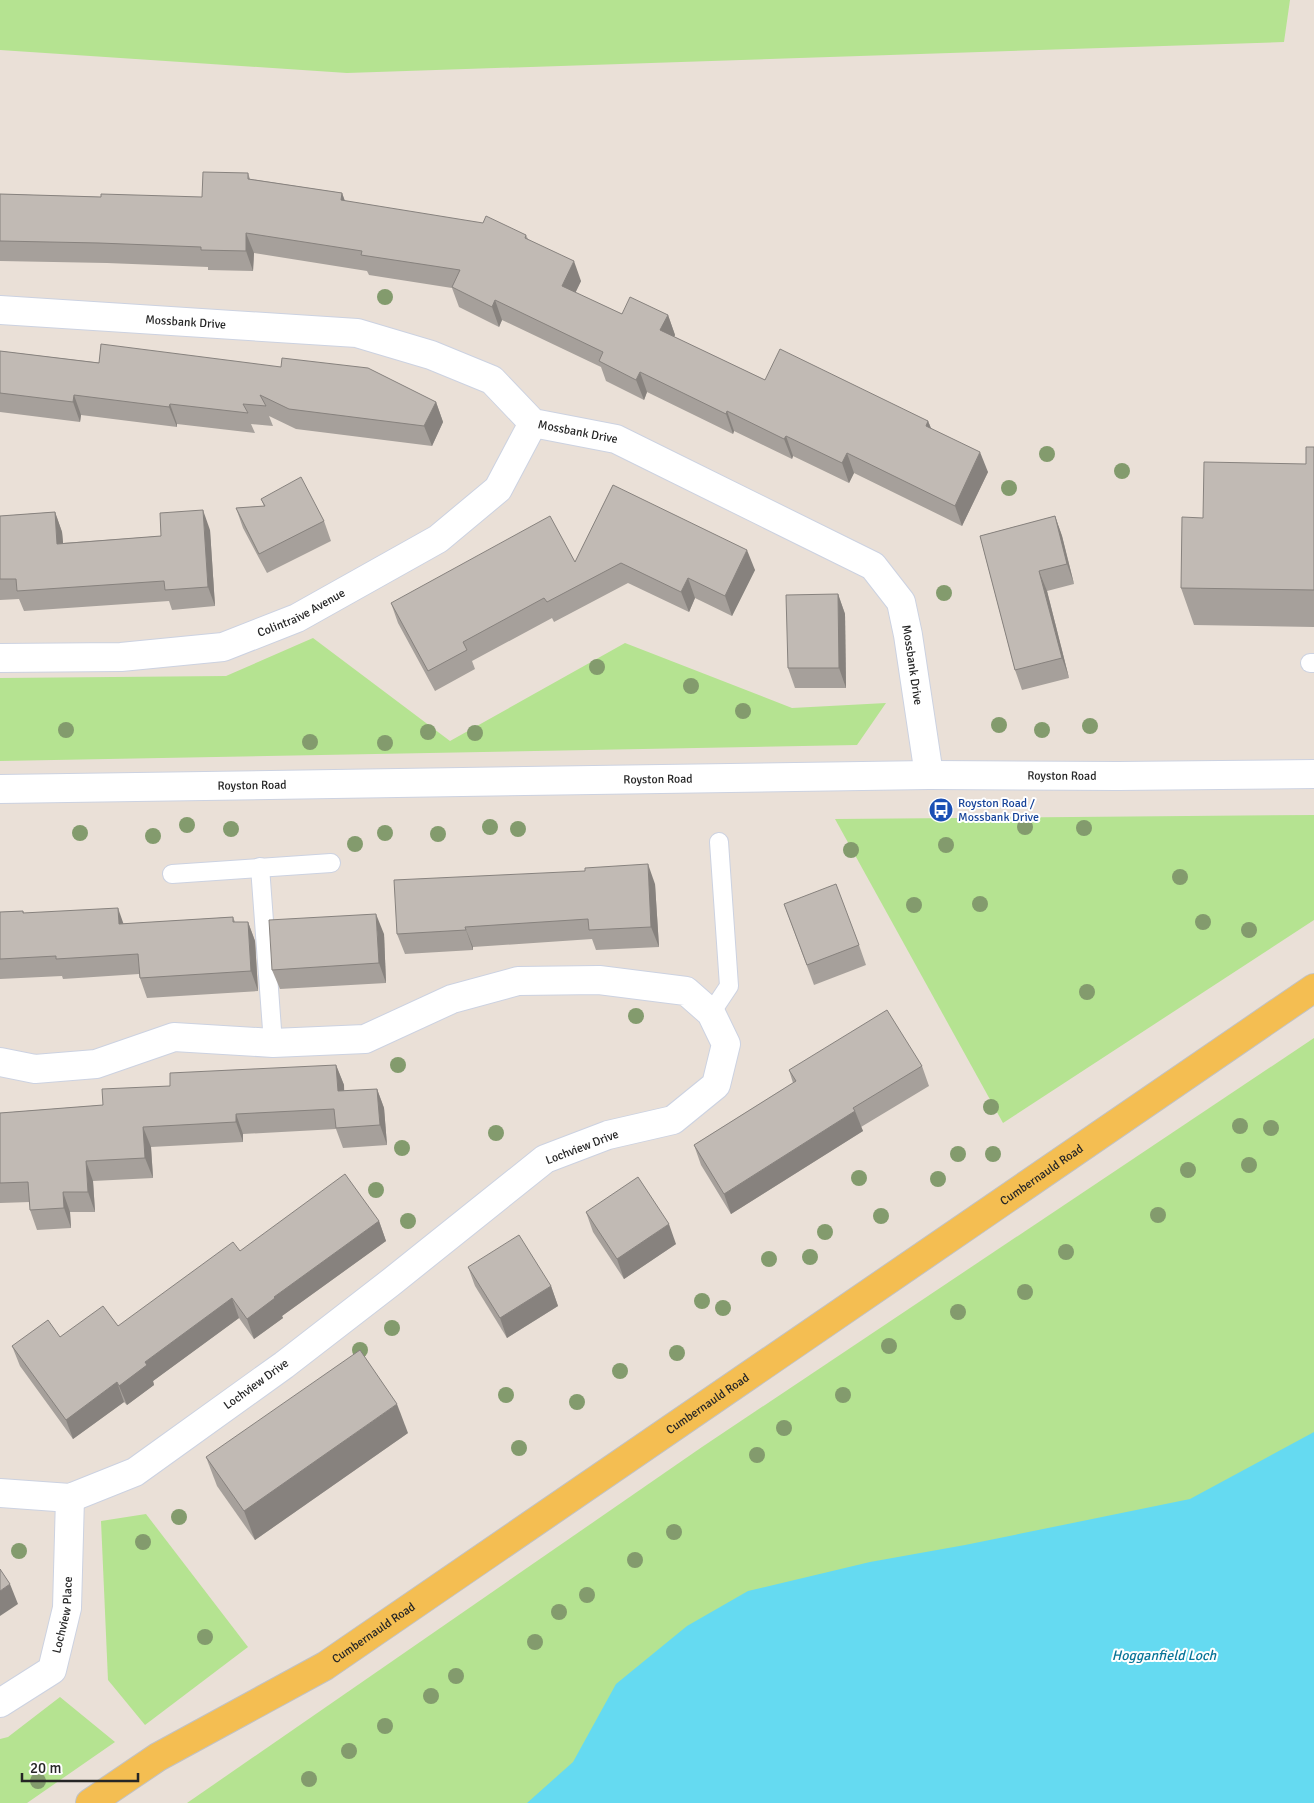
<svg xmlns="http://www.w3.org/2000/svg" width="1314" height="1803" viewBox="0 0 1314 1803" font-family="Signika,sans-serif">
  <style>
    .green { fill: #b5e391 }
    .water { fill: #65daf1 }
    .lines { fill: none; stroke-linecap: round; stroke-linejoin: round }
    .service-casing { stroke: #ccd2e1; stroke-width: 20 }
    .minor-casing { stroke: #ccd2e1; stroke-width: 30 }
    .tertiary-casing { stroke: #ccd2e1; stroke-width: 30 }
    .primary-casing { stroke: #c2c2c2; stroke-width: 30 }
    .service { stroke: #fff; stroke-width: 18 }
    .minor { stroke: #fff; stroke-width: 28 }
    .tertiary { stroke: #fff; stroke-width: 28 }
    .primary { stroke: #f4be52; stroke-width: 28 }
    .tree { fill: #839b6d }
    .wall { fill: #a6a09b }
    .shaded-wall { fill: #87827e }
    .building { fill: #c1bab4; stroke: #87827e }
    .labels { text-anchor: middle; stroke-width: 4; stroke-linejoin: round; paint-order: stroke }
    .street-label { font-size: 12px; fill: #262626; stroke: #fff }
    .transit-label { font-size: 12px; fill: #164399; stroke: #fff; text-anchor: start }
    .water-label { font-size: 14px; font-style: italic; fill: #097598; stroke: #fff }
  </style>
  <rect width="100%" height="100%" fill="#eae0d7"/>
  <g class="green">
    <path d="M0 0H1290L1284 42 347 73 0 50Z"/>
    <path d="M313 638 450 741 625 643 792 708 886 703 857 745 0 761V678L226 676Z"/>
    <path d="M1314 815V920L1003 1123 835 819Z"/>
    <path d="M1314 1038V1803H187L702 1447Z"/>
    <path d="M146 1514 248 1647 145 1725 108 1680 101 1521Z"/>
    <path d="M60 1697 115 1742 27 1803H0V1739L8 1737Z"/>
  </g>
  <path class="water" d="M1314 1432V1803H527L573 1762 616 1684 687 1626 748 1591 870 1562 965 1545 1190 1499Z"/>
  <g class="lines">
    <defs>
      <g id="service">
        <path d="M1310 663H1314"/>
        <path d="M260 867 273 1043"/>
        <path d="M172 874 331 863"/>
        <path d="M711 1013 729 986 719 842"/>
      </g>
      <g id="minor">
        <path id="s1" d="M0 310 357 333 431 355 492 380 533 423 616 439 873 566 901 602 908 635 929 775"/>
        <path id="s2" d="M0 658 121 657 223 647 297 618 438 539 498 489 533 423"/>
        <path d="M0 1062 35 1069 96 1064 174 1037 273 1043 365 1039 452 999 518 981 599 980 686 991 711 1013 726 1044 716 1085 673 1120 608 1135 545 1159 390 1283 284 1365 135 1472 70 1498 0 1493"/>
        <path id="s3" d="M0 1703 52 1670 67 1608 70 1498"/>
      </g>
      <g id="tertiary">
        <path id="s4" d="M0 789 929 775 1118 776 1314 774"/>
      </g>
      <g id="primary">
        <path id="s5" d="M90 1803 158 1757 325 1666 1314 988"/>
      </g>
    </defs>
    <use href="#service" class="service-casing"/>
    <use href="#minor" class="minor-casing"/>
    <use href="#tertiary" class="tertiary-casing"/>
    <use href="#primary" class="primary-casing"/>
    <use href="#service" class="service"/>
    <use href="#minor" class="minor"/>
    <use href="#tertiary" class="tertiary"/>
    <use href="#primary" class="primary"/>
  </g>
  <g class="tree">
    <circle cx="385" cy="297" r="8"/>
    <circle cx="1047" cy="454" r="8"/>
    <circle cx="1122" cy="471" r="8"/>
    <circle cx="1009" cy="488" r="8"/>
    <circle cx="944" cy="593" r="8"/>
    <circle cx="597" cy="667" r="8"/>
    <circle cx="691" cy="686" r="8"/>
    <circle cx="743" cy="711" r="8"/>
    <circle cx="999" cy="725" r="8"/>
    <circle cx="1090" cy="726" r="8"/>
    <circle cx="66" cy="730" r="8"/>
    <circle cx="1042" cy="730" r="8"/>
    <circle cx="428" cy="732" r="8"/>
    <circle cx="475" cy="733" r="8"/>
    <circle cx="310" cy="742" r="8"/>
    <circle cx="385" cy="743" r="8"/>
    <circle cx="187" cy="825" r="8"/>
    <circle cx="490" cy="827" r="8"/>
    <circle cx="1025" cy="827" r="8"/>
    <circle cx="1084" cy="828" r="8"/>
    <circle cx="231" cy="829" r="8"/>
    <circle cx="518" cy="829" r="8"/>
    <circle cx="80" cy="833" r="8"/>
    <circle cx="385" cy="833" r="8"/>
    <circle cx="438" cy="834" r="8"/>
    <circle cx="153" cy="836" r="8"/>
    <circle cx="355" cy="844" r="8"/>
    <circle cx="946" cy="845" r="8"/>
    <circle cx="851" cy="850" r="8"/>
    <circle cx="1180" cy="877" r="8"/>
    <circle cx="980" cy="904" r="8"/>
    <circle cx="914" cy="905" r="8"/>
    <circle cx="1203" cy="922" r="8"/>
    <circle cx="1249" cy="930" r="8"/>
    <circle cx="1087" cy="992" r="8"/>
    <circle cx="636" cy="1016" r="8"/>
    <circle cx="398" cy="1065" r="8"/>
    <circle cx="991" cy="1107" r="8"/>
    <circle cx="1240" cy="1126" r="8"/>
    <circle cx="1271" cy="1128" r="8"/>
    <circle cx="496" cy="1133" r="8"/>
    <circle cx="402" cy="1148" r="8"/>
    <circle cx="958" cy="1154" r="8"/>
    <circle cx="993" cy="1154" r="8"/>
    <circle cx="1249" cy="1165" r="8"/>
    <circle cx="1188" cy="1170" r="8"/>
    <circle cx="859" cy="1178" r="8"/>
    <circle cx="938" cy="1179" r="8"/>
    <circle cx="376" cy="1190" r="8"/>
    <circle cx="1158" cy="1215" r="8"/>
    <circle cx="881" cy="1216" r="8"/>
    <circle cx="408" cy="1221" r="8"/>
    <circle cx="825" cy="1232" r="8"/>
    <circle cx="1066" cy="1252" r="8"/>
    <circle cx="810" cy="1257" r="8"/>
    <circle cx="769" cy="1259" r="8"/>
    <circle cx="1025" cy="1292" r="8"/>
    <circle cx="702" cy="1301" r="8"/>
    <circle cx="723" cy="1308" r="8"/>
    <circle cx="958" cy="1312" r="8"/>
    <circle cx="392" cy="1328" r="8"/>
    <circle cx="889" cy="1346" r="8"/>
    <circle cx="360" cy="1350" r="8"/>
    <circle cx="677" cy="1353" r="8"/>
    <circle cx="620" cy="1371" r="8"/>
    <circle cx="506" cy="1395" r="8"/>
    <circle cx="843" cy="1395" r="8"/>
    <circle cx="577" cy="1402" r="8"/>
    <circle cx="784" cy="1428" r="8"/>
    <circle cx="519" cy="1448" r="8"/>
    <circle cx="757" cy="1455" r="8"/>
    <circle cx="179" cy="1517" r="8"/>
    <circle cx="674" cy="1532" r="8"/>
    <circle cx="143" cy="1542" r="8"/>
    <circle cx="19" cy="1551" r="8"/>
    <circle cx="635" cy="1560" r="8"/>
    <circle cx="587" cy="1595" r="8"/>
    <circle cx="559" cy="1612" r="8"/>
    <circle cx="205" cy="1637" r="8"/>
    <circle cx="535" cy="1642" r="8"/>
    <circle cx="456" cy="1676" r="8"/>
    <circle cx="431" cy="1696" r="8"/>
    <circle cx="385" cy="1726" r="8"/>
    <circle cx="349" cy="1751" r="8"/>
    <circle cx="309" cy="1779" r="8"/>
    <circle cx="38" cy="1781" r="8"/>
  </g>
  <g class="wall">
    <path d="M248 173 250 179 342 193 345 201 526 235 528 239 581 281 575 293 622 314 668 315 675 335 674 337 765 380 928 421 931 428 988 472 962 526 854 473 849 483 793 456 792 459 734 431 733 434 647 392 644 400 606 381 601 367 502 320 499 327 459 307 452 288 369 275 367 271 254 253 253 271 208 270V267L107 263 0 261V194L101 197H202Z"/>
    <path d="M0 351 436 402 443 422 432 446 296 429 269 416 273 426 251 424 255 433 177 424V427L81 415 80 422 0 412Z"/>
    <path d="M1314 447V627L1194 625 1181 588 1203 518 1306 464Z"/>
    <path d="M613 485 755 570 732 616 695 598 689 612 628 583 554 622 552 618 472 661 475 669 435 691 398 623 391 603 575 562Z"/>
    <path d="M261 499 324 521 331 541 267 573 243 528 236 508 264 506Z"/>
    <path d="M55 512 62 532 63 543 161 536 210 530 215 606 172 610 169 601 24 611 19 599 0 600V516Z"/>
    <path d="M1055 516 1062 536 1074 584 1047 591 1069 678 1022 690 1015 670 980 536Z"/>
    <path d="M838 594 845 614 846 688H795L788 668Z"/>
    <path d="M655 884 659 947 596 950 592 939 473 947V950L405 954 397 934Z"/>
    <path d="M784 904 859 945 866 965 814 985Z"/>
    <path d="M23 911 24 913 123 924 233 917 235 922H248L255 941 258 991 147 998 140 978 139 974 63 979 62 976 0 979V912Z"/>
    <path d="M384 934 386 983 280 989 272 970Z"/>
    <path d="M336 1065 344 1085V1091L377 1089 384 1108 387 1145 343 1148 336 1129 243 1134V1142L151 1147 153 1178 93 1181 95 1212H70L71 1228 37 1230 30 1210V1202L0 1203V1113L103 1105 170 1086Z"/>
    <path d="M922 1066 929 1086 861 1127 863 1131 731 1214 701 1165 694 1145 793 1083 789 1070Z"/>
    <path d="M586 1212 676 1244 624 1279 593 1232Z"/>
    <path d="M379 1221 386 1241 282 1316 283 1318 254 1339 239 1318 153 1381 154 1385 127 1405 124 1402 73 1439 20 1366 12 1346 118 1326 240 1251Z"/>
    <path d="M468 1267 551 1286 558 1306 507 1338 475 1286Z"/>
    <path d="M408 1433 255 1540 217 1486 206 1457Z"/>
  </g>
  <g class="shaded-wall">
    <path d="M342 193 349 213 341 200Z"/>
    <path d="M246 233 254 253 253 271 246 251Z"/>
    <path d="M574 261 581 281 569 306 562 286Z"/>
    <path d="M495 300 502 320 499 327 492 307Z"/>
    <path d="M668 315 675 335 668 350 660 330Z"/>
    <path d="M640 372 647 392 644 400 636 380Z"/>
    <path d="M74 395 81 415 80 422 73 402Z"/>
    <path d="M436 402 443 422 432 446 424 426Z"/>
    <path d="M170 404 177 424V427L169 407Z"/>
    <path d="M727 411 734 431 733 434 726 414Z"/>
    <path d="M928 421 936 441 926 426Z"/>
    <path d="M786 436 793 456 792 459 784 439Z"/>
    <path d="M980 452 988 472 962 526 955 506Z"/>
    <path d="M847 453 854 473 849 483 842 463Z"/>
    <path d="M203 510 210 530 215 606 208 587Z"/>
    <path d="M55 512 62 532 65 564 57 544Z"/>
    <path d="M1055 516 1062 536 1074 584 1067 564Z"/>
    <path d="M747 550 755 570 732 616 725 596Z"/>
    <path d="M1039 571 1047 591 1069 678 1062 658Z"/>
    <path d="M688 578 695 598 689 612 681 592Z"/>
    <path d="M838 594 845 614 846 688 839 668Z"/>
    <path d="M648 864 655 884 659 947 651 927Z"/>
    <path d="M118 908 125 928 119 924Z"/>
    <path d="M376 914 384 934 386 983 379 963Z"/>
    <path d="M248 922 255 941 258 991 251 971Z"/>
    <path d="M465 927 473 947V950L466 930Z"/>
    <path d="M336 1065 344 1085 345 1111 338 1091Z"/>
    <path d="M377 1089 384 1108 387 1145 380 1125Z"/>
    <path d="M855 1111 863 1131 731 1214 724 1194Z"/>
    <path d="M236 1114 243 1134V1142L236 1122Z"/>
    <path d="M143 1127 151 1147 153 1178 145 1158Z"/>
    <path d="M86 1161 93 1181 95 1212 88 1192Z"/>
    <path d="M63 1192 70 1212 71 1228 64 1208Z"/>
    <path d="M379 1221 386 1241 282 1316 283 1318 254 1339 247 1319 274 1297Z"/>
    <path d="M669 1224 676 1244 624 1279 617 1259Z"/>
    <path d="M551 1286 558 1306 507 1338 500 1318Z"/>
    <path d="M232 1298 239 1318 153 1381 154 1385 127 1405 119 1386 145 1362Z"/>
    <path d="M117 1382 124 1402 73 1439 66 1420Z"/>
    <path d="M397 1404 408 1433 255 1540 244 1511Z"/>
    <path d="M10 1584 18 1604 0 1616V1591Z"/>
  </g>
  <g class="building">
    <path d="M203 172 248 173V179L342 193 341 200 483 223 486 216 526 235 525 238 574 261 562 286 622 314 630 297 668 315 660 330 765 380 780 349 928 421 926 426 980 452 955 506 847 453 842 463 786 436 784 439 727 411 726 414 640 372 636 380 599 361 603 352 495 300 492 307 452 287 460 270 361 255 362 251 246 233V251L201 250V247L99 243 0 241V194L101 197V194L202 197Z"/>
    <path d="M101 344 281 367 282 358 368 368 436 402 424 426 289 409 260 395 266 406 243 404 248 413 170 404 169 407 74 395 73 402 0 393V351L99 363Z"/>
    <path d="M1306 447H1314V590L1181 588 1182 517 1203 518 1204 462 1306 464Z"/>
    <path d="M301 477 324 521 259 554 236 508 265 506 261 499Z"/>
    <path d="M613 485 747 550 725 596 688 578 681 592 621 563 547 602 544 598 463 642 467 650 428 671 391 603 550 516 575 562Z"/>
    <path d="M203 510 208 587 165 590 164 581 17 591 16 579H0V516L55 512 57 544 161 536 160 513Z"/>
    <path d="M1055 516 1067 564 1039 571 1062 658 1015 670 980 536Z"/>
    <path d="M838 594 839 668H788L786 595Z"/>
    <path d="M648 864 651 927 589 930 588 919 465 927 466 930 397 934 394 880 585 871V868Z"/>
    <path d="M836 884 859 945 807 965 784 904Z"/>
    <path d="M118 908 119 924 233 917V922H248L251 971 140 978 138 954 56 959V956L0 959V912L23 911V913Z"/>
    <path d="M376 914 379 963 272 970 269 920Z"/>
    <path d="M887 1010 922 1066 853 1108 855 1111 724 1194 694 1145 796 1081 789 1070Z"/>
    <path d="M336 1065 338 1091 377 1089 380 1125 336 1128 334 1109 236 1114V1122L143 1127 145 1158 86 1161 88 1192H63L64 1208 30 1210 28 1182 0 1183V1113L103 1105 102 1089 170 1086V1073Z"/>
    <path d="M345 1174 379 1221 274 1297 275 1298 247 1319 232 1298 145 1362 147 1365 119 1386 117 1382 66 1420 12 1346 48 1320 60 1337 103 1306 118 1326 233 1242 240 1251Z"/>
    <path d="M638 1177 669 1224 617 1259 586 1212Z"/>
    <path d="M519 1235 551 1286 500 1318 468 1267Z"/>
    <path d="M360 1350 397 1404 244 1511 206 1457Z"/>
    <path d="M0 1569 10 1584 0 1591Z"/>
  </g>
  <defs>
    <symbol id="bus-disc" viewBox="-11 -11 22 22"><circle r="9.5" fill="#1a4fb4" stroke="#fff"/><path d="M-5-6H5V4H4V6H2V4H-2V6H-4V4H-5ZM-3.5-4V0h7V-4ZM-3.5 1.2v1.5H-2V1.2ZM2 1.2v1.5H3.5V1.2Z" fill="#fff"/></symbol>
  </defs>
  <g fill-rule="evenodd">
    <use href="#bus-disc" x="927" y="796" width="28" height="28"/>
  </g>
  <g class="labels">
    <g class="street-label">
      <text dy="4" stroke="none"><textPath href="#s1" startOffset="186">Mossbank Drive</textPath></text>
      <text dy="4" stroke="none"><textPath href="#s1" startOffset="606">Mossbank Drive</textPath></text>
      <text dy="4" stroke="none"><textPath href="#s2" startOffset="309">Colintraive Avenue</textPath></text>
      <text dy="4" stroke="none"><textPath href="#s1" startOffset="1041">Mossbank Drive</textPath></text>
      <text dy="4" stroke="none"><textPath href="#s4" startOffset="1062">Royston Road</textPath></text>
      <text dy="4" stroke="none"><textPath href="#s4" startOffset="658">Royston Road</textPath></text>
      <text dy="4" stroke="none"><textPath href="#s4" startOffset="252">Royston Road</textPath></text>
      <text transform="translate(582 1147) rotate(-21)" y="4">Lochview Drive</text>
      <text dy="4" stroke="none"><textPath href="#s5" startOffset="1141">Cumbernauld Road</textPath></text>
      <text transform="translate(256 1384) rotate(-36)" y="4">Lochview Drive</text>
      <text dy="4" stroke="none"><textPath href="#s5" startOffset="736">Cumbernauld Road</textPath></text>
      <text dy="4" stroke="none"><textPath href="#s3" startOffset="118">Lochview Place</textPath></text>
      <text dy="4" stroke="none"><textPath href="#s5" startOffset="331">Cumbernauld Road</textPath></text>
    </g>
    <g class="transit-label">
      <text x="958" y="807">Royston Road /<tspan x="958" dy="14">Mossbank Drive</tspan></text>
    </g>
    <g class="water-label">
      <text x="1164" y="1660">Hogganfield Loch</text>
    </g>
  </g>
  <path d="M22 1773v8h116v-8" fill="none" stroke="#262626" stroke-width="2.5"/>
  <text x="30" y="1773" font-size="15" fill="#262626" stroke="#ffffff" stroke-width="4" paint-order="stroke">20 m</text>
</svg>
